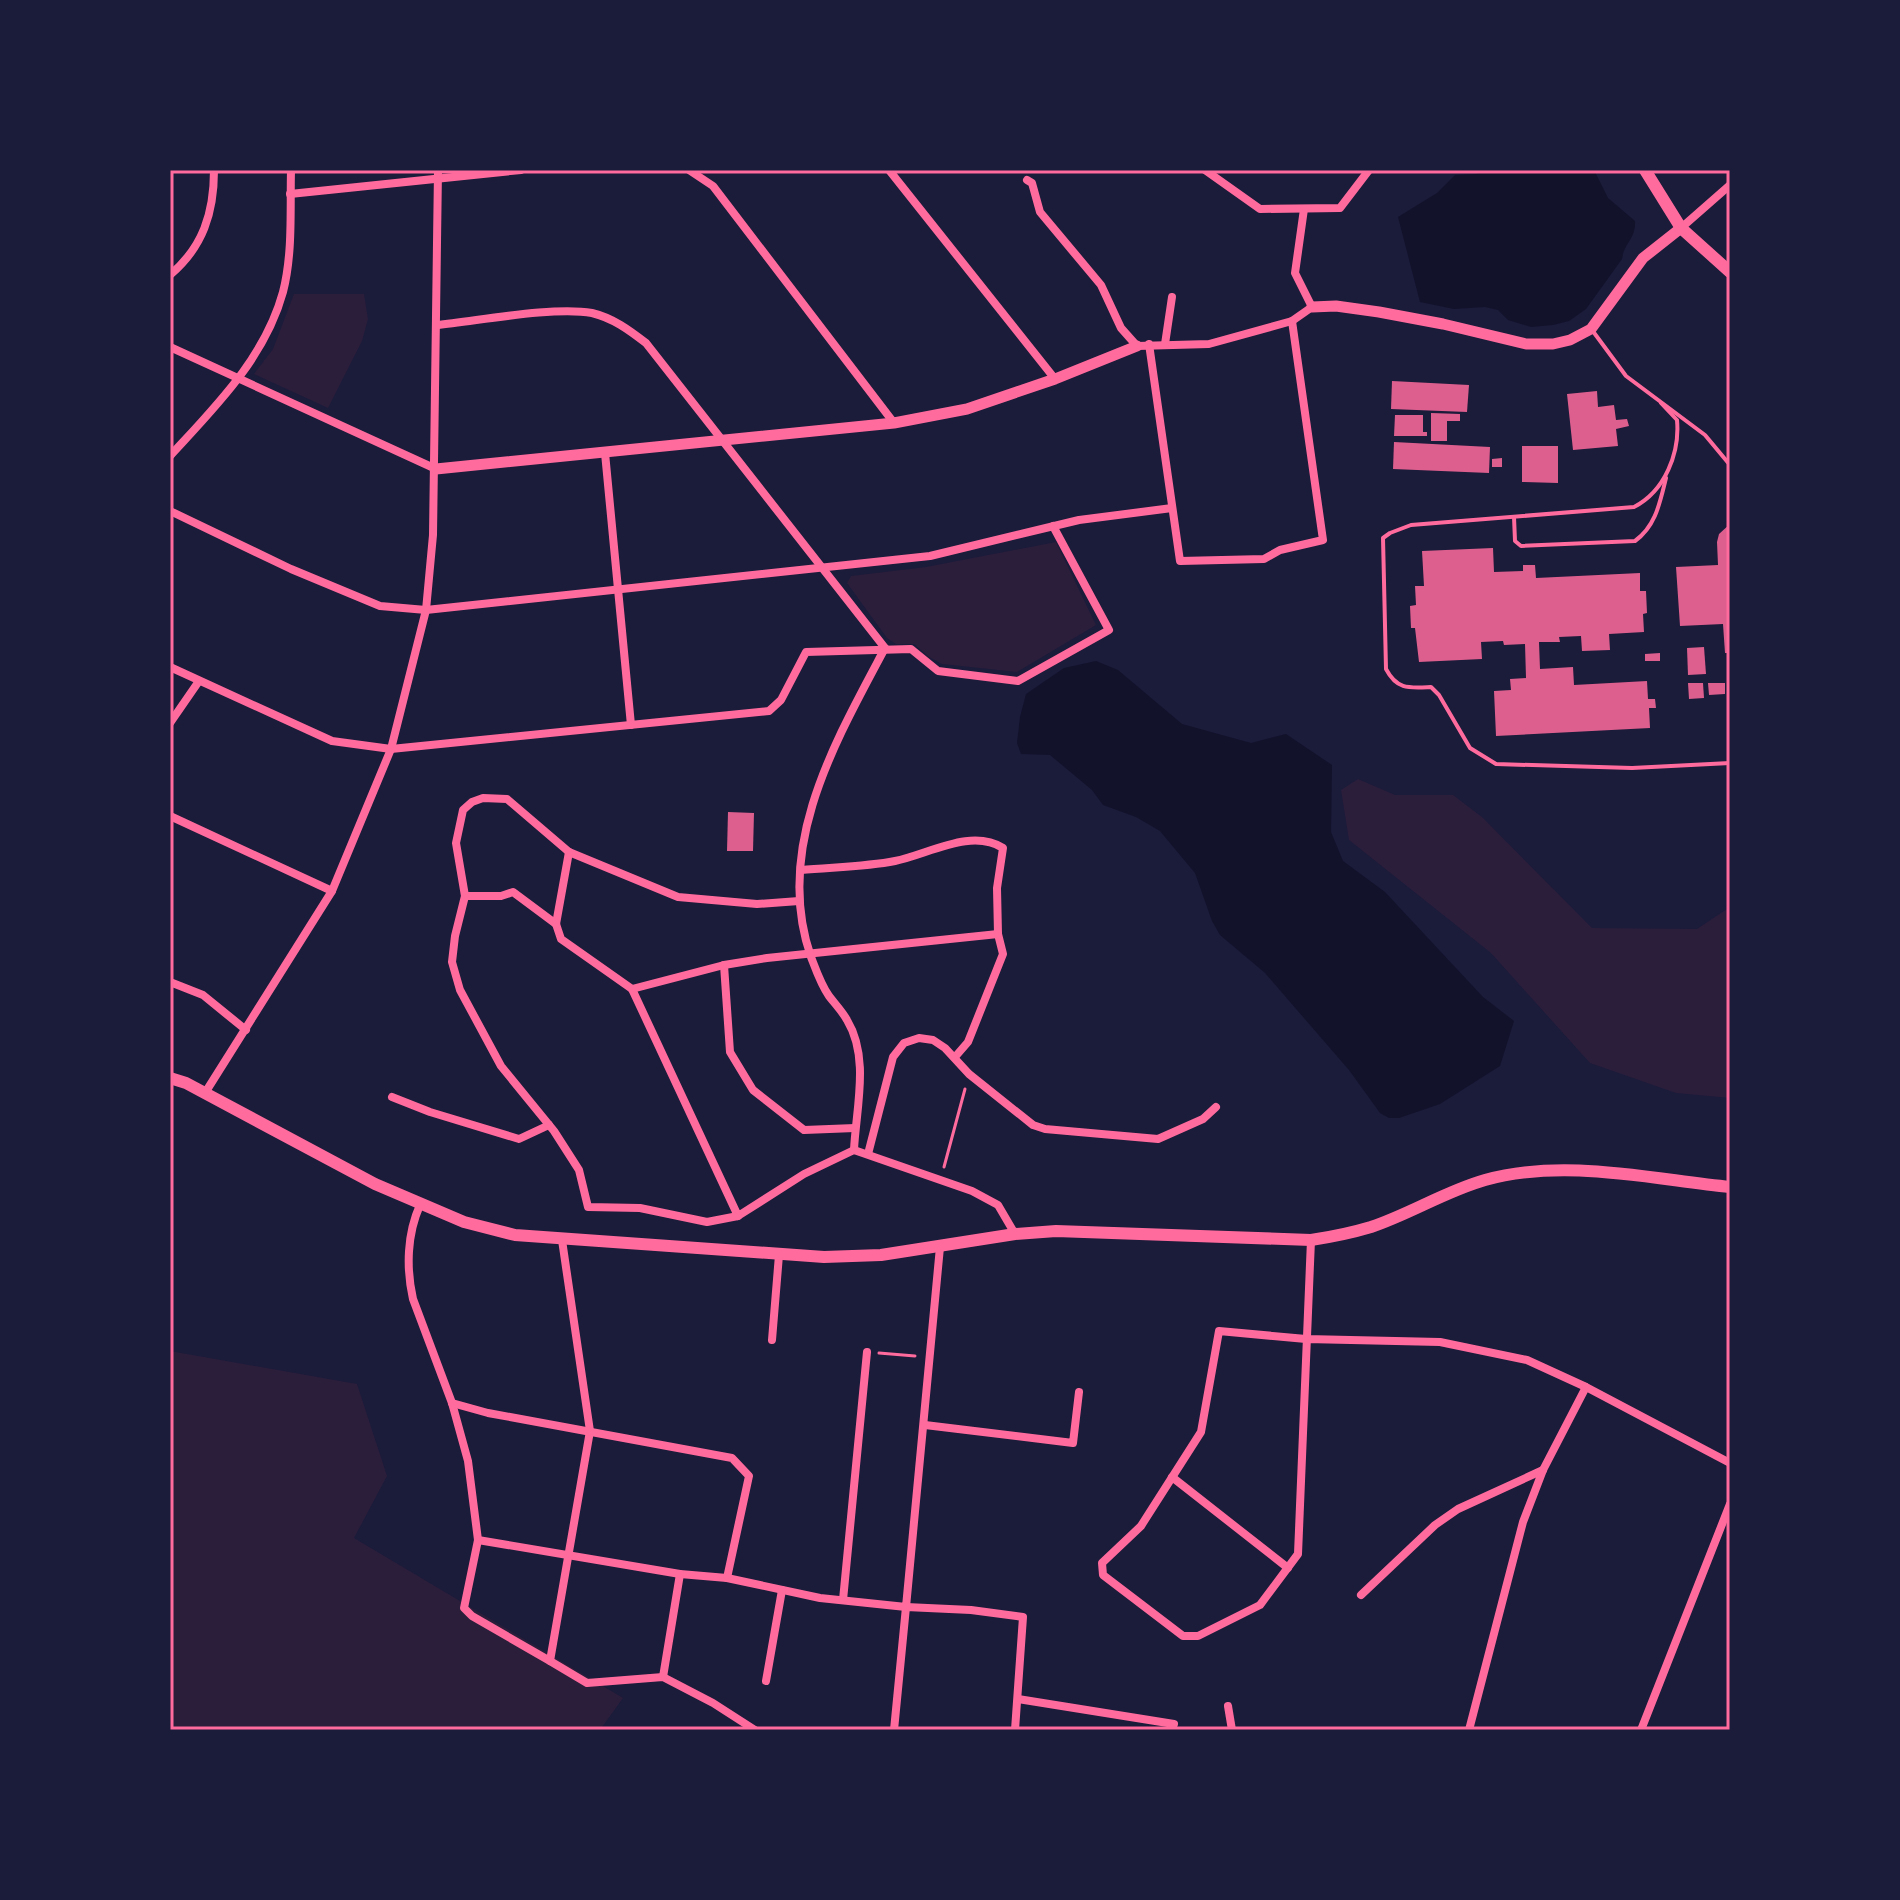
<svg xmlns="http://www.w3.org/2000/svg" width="1900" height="1900" viewBox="0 0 1900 1900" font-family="'Archivo Narrow',sans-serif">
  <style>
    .green { fill: #2a1e3b }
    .water { fill: #12122b }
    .building { fill: #dd5f8e }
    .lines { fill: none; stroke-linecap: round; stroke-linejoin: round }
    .path { stroke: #ff6b9d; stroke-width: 3 }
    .service { stroke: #ff6b9d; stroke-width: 4 }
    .minor { stroke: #ff6b9d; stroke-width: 8 }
    .tertiary { stroke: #ff6b9d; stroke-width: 11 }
    .secondary { stroke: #ff6b9d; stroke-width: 12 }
    .neatline { fill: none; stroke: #ff6b9d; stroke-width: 3 }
  </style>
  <rect width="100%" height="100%" fill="#1b1b3a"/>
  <g class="green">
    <path d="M294 294H364L368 319 362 341 328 408 254 374 273 349Z"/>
    <path d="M1056 542 1096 625 1017 672 942 664 929 657 914 644H896L887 638 847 583 851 576 926 567Z"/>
    <path d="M1358 779 1395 795H1453L1482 817 1592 928 1697 929 1730 907V1098L1676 1093 1590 1063 1491 953 1349 840 1341 790Z"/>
    <path d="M170 1351 357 1384 387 1476 354 1538 623 1698 600 1730H170Z"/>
  </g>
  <g class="water">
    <path d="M1487 170H1594L1608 198 1635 221C1636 239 1624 243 1622 259L1586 309 1569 321 1553 325 1531 327 1508 320 1498 310 1485 307 1454 309 1420 302 1398 217 1437 193 1455 175 1476 174Z"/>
    <path d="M1096 661 1118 670 1182 724 1251 743 1286 734 1332 765 1331 832 1343 861 1385 892 1483 997 1514 1021 1500 1066 1440 1104 1399 1118H1389L1380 1113 1349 1070 1265 973 1220 935 1212 921 1195 873 1160 831 1136 817 1103 805 1092 790 1050 755 1021 754 1017 743 1020 717 1026 694 1064 668Z"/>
  </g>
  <g class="building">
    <path d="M1392 381 1469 385 1467 412 1391 409Z"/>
    <path d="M1597 391 1598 407 1614 405 1616 420 1627 419 1629 426 1616 429 1618 446 1573 450 1567 394Z"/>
    <path d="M1431 413 1460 414V421H1447V441H1431Z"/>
    <path d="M1395 415H1423V432H1427V436H1394Z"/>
    <path d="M1394 442 1490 447 1489 473 1393 469Z"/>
    <path d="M1522 446H1558V483L1522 482Z"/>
    <path d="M1502 458V467H1492V459Z"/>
    <path d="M1730 524V653H1725L1723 624 1680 626 1676 567 1718 565 1717 542 1719 534Z"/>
    <path d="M1493 548 1494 572 1523 571V565H1535L1536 578 1640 573V591H1646L1647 613 1643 614 1644 632 1609 634 1610 650 1582 651 1581 636 1559 637 1560 642H1539L1540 669 1573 667 1574 685 1647 681 1648 699H1655L1656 708H1649L1650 728 1496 736 1494 691 1511 690 1510 679 1526 678 1525 644 1504 645 1503 641 1481 642 1482 659 1419 662 1415 628H1411L1410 606 1416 605 1415 586H1424L1422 551Z"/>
    <path d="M1704 647 1706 674 1688 675 1687 648Z"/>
    <path d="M1660 653V661H1645V654Z"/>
    <path d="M1688 683H1703L1704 698 1689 699Z"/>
    <path d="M1708 683H1725V694L1709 695Z"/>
    <path d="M728 812 754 813 753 851H727Z"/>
  </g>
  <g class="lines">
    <g class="path">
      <path d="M944 1167 965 1089"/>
      <path d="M879 1353 915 1356"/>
    </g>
    <g class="service">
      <path d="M1592 330 1626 376 1705 435 1730 465"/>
      <path d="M1661 403 1677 420C1680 453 1665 491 1634 507L1411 525 1390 533 1383 538 1386 669C1397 690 1409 688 1431 687L1439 695 1470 748 1496 764 1632 768 1730 763"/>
      <path d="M1514 517 1515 541 1521 546 1635 541C1656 526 1660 502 1666 478"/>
    </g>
    <g class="minor">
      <path d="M689 170 713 186 894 423"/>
      <path d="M889 170 1055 379"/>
      <path d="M1205 170 1260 209 1340 208 1369 170"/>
      <path d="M1027 180 1032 183 1040 212 1101 285 1121 328 1137 346 1209 344 1292 321 1312 307 1295 273 1304 209"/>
      <path d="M290 194 521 170"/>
      <path d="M1681 228 1730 185"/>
      <path d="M170 275C203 247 214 213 214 170"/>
      <path d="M437 325C478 321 554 306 592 313 613 318 629 330 646 343L885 648"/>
      <path d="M1149 344 1180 561 1264 559 1280 550 1323 540 1292 321"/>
      <path d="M1165 344 1172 297"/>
      <path d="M170 347 436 469"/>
      <path d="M605 453 631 725"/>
      <path d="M170 456C215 407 265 358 283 292 293 253 290 210 291 170"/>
      <path d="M170 511 291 569 380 606 426 610 930 556 1079 520 1172 508"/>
      <path d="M170 667 332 741 391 749 769 711 781 700 806 652 911 649 938 671 1018 681 1109 630 1053 526"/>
      <path d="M170 723 199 681"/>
      <path d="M170 816 332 891"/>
      <path d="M569 852 556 924 561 939 632 989 738 1216 804 1174 854 1150 972 1191 998 1205 1015 1234"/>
      <path d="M801 870C832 867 865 867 895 861 929 854 971 828 1003 848L997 888 998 934 1003 954 968 1042 955 1057"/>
      <path d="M465 896H501L513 892 556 924"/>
      <path d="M724 965 730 1052 753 1090 804 1130 855 1128"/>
      <path d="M170 982 203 995 246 1030"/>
      <path d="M632 989 724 965 767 958 998 934"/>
      <path d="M205 1093 332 891 391 749 426 610 433 535 438 170"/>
      <path d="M392 1097 430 1112 519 1139 549 1125"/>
      <path d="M854 1150C856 1108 870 1058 847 1020 842 1011 835 1004 829 996 821 985 816 970 811 957 773 848 835 742 885 648"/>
      <path d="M868 1154 893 1057 904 1043 919 1038 933 1040 945 1048 969 1074 1033 1125 1045 1129 1158 1139 1203 1119 1216 1107"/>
      <path d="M420 1205C407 1234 406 1268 413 1299L452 1403 468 1461 478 1540 680 1574 727 1578 820 1598 906 1607 940 1247"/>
      <path d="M738 1216 707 1222 640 1208 588 1207 579 1170 554 1131 501 1066 460 990 452 962 455 936 465 896 456 843 463 810 472 802 483 798 507 799 569 852 678 897 757 904 799 901"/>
      <path d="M562 1240 590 1431 550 1661 587 1683 663 1677 713 1703 755 1730"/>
      <path d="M1311 1240 1298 1554 1260 1605 1198 1636H1183L1103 1575 1102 1563 1141 1526 1201 1432 1219 1331 1306 1339 1440 1342 1527 1360 1586 1387 1730 1463"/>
      <path d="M772 1340 779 1255"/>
      <path d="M452 1403 488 1413 732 1458 749 1476 727 1578"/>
      <path d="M925 1425 1073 1443 1079 1392"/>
      <path d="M1172 1477 1288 1568"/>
      <path d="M478 1540 464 1608 472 1616 550 1661"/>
      <path d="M1361 1595 1435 1525 1458 1509 1543 1470"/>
      <path d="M843 1600 867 1352"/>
      <path d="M663 1677 680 1574"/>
      <path d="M766 1681 782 1590"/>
      <path d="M1018 1699 1174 1724"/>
      <path d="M1228 1706 1232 1730"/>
      <path d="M894 1730 906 1607 971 1610 1023 1617 1015 1730"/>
      <path d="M1469 1730 1523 1522 1543 1470 1586 1387"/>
      <path d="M1641 1730 1730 1504"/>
    </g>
    <g class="tertiary">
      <path d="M1312 307 1336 306 1379 312 1443 324 1526 344H1553L1570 340 1591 329 1643 258 1681 228"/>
      <path d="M436 469 894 423 967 409 1055 379 1137 346"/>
    </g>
    <g class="secondary">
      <path d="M1645 170 1681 228 1730 272"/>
      <path d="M170 1078 186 1083 375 1184 464 1222 515 1235 824 1257 881 1255 1015 1234 1056 1231 1311 1240C1331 1237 1351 1233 1371 1227 1410 1214 1446 1191 1485 1180 1564 1158 1650 1179 1730 1187"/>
    </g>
  </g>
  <rect width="1900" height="1900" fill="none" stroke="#1b1b3a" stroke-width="344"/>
  <rect x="172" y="172" width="1556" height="1556" class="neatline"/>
</svg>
